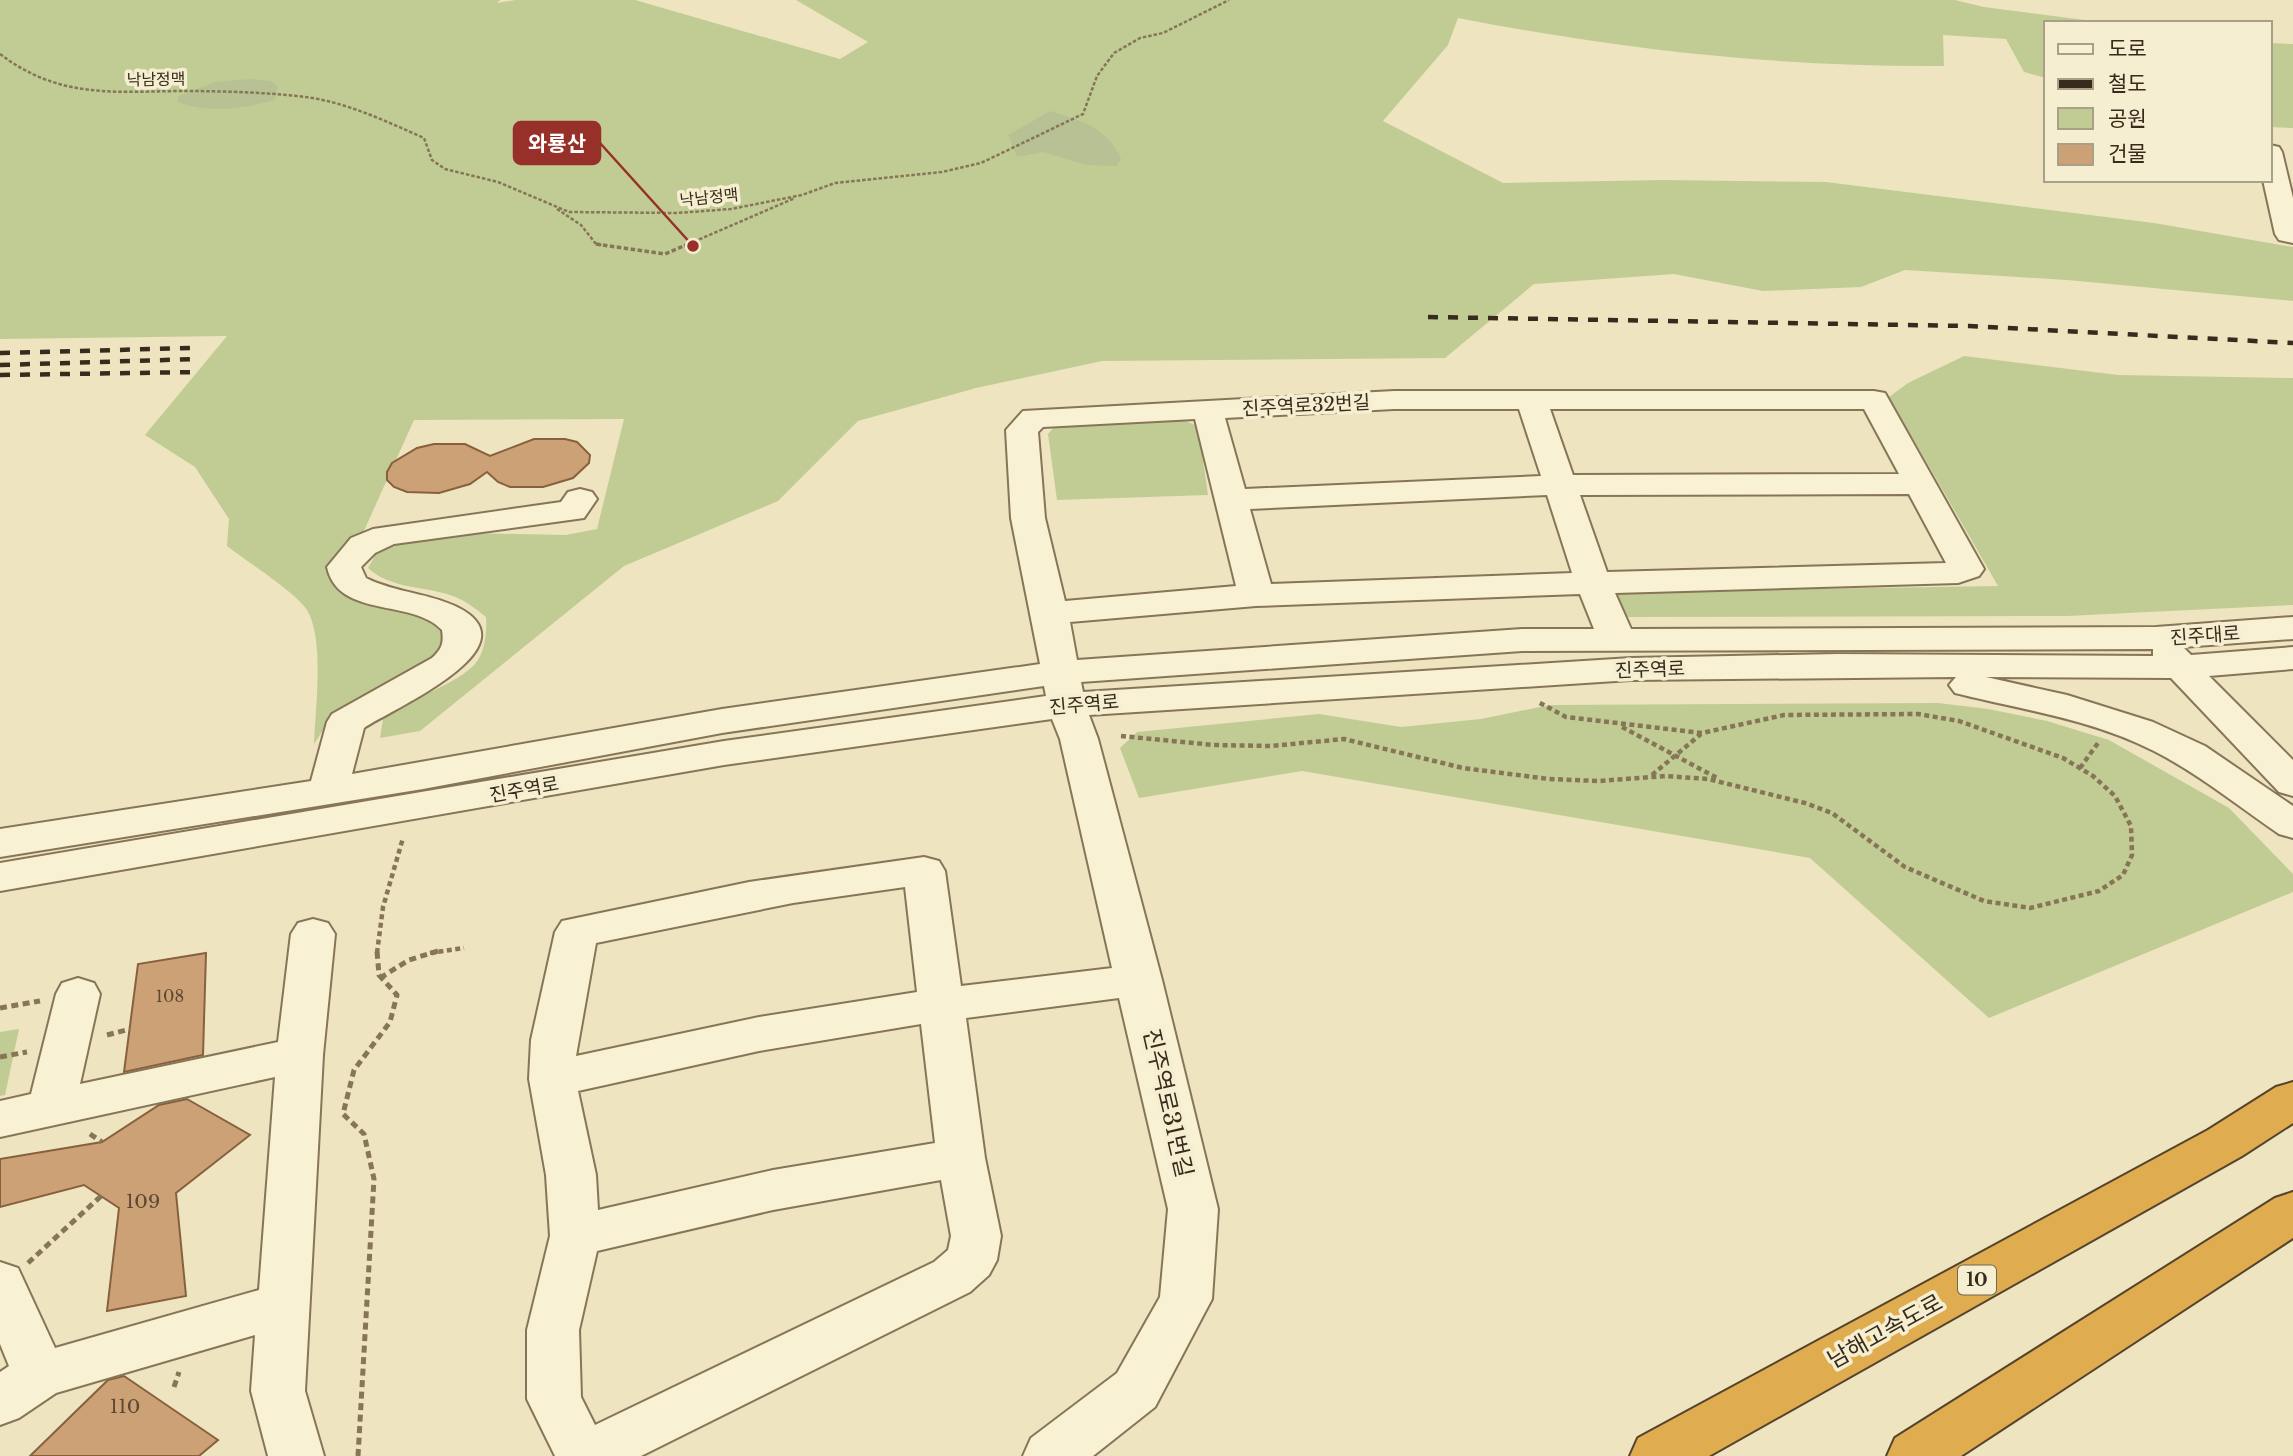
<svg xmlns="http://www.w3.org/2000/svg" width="2293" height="1456" viewBox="0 0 2293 1456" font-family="'Libre Baskerville','Noto Sans KR',serif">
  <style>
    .green { fill: #c1cc94 }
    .cemetery { fill: #b7c194 }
    .building { fill: #cda176; stroke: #87613e; stroke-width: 2 }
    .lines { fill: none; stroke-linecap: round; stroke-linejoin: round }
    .minor-casing { stroke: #877558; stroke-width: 4 }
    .highway-casing { stroke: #55432c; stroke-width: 4 }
    .path-far3 { stroke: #877558; stroke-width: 2.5; stroke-dasharray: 3.5 2; stroke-linecap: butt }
    .path-far2 { stroke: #877558; stroke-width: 3.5; stroke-dasharray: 4.5 2.5; stroke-linecap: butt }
    .path-far1 { stroke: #877558; stroke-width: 4.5; stroke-dasharray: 5 3.5; stroke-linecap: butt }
    .path { stroke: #877558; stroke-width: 5; stroke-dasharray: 7 4.5; stroke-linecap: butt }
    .minor { fill: #f9f1d3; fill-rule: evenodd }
    .highway { fill: #dfac4f; fill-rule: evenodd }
    .rail { stroke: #372b1d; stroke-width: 4.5; stroke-dasharray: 10 10; stroke-linecap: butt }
    .labels { text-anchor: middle; stroke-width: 7; stroke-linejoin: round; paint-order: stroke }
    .far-street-label { font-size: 16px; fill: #372b1d; stroke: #f5eed0 }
    .number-label { font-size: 16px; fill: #5c4833 }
    .shield { fill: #f5eed0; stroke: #706653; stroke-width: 2 }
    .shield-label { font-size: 18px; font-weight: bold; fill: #372b1d }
    .street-label { font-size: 19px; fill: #372b1d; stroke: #f5eed0 }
    .near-number-label { font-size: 19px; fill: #5c4833 }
    .near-street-label { font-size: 23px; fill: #372b1d; stroke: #f5eed0 }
    .leader { fill: none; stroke: #973028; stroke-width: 2.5 }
    .callout-dot { fill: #973028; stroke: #f5eed0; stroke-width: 2.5 }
    .callout { fill: #973028; stroke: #973028; stroke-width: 2.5 }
    .callout-label { font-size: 21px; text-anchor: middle; font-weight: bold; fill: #fff }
  </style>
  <rect width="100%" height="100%" fill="#eee4c0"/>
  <g class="green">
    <path d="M0 0H500L497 3 515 0H635L840 59 868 42 796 0H1955L1984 7 2108 23H2046V78L2024 72 2006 39 1943 35 1944 66C1776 67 1623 50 1458 18L1448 45 1383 121 1503 183 1664 180 1826 182 2154 223 2293 247V301L2067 280 1905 270 1861 287 1763 291 1674 274 1534 284 1445 358 1102 361 976 388 858 421 778 501 624 566 420 731 380 738 384 713C407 702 458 683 475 664 485 652 487 632 486 617 476 609 466 601 453 596 425 586 390 589 368 568L376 554 410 538 466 533 566 535 597 529 624 419 414 420 358 544 337 568 438 617 448 649 329 721 314 744C315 710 325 640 307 610 295 592 246 561 227 546L229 519 195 467 145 435 227 336 0 339Z"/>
    <path d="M2270 43 2293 44V128L2270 127Z"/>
    <path d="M1964 356 2118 375 2293 378V605L2067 616 1622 617 1615 592 1998 586 1889 397 1908 383Z"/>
    <path d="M1178 418 1198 426 1208 495 1057 500 1048 434 1057 424Z"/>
    <path d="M1938 703 1988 709 2047 721 2109 740 2229 808 2293 874V892L1989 1018 1810 858 1302 771 1139 798 1120 748 1137 732 1319 714 1401 727 1481 719 1550 705Z"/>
    <path d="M19 1029 5 1095 0 1096V1032Z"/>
  </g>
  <g class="cemetery">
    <path d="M250 79 271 81 278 86 275 100C240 109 212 114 177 102L179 96 215 82Z"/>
    <path d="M1050 111C1081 121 1108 127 1121 159L1116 166 1086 165 1043 152 1017 157 1008 135Z"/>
  </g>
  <g class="building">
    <path d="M534 439H565L577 442 590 455 589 463 573 478 543 487H510L498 482 487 472 470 484 439 493 407 492 394 487 387 480V472L392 463 417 448 434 444H465L490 456Z"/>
    <path d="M206 953 203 1055 124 1072 138 964Z"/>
    <path d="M187 1099 250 1135 176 1193 186 1296 107 1311 119 1208 84 1185 0 1207V1159L102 1142 159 1105Z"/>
    <path d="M124 1376 218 1440 199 1456H30L108 1380Z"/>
  </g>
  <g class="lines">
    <defs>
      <g id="minor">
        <path d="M2270 145 2279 147 2282 152 2293 198V243L2279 240 2275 234 2263 180H2270Z"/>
        <path d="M1394 391H1874L1885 393 1984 569 1979 576 1958 583 1615 593 1631 629 2156 627 2293 617V639L2183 647 2191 655 2293 647V669L2209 676 2293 760V796L2279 792 2171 678 1986 677 2067 695 2153 722 2205 746 2293 806V838L2279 834C2238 806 2199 774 2154 751 2091 719 2023 710 1955 693L1949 685 1956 677 1631 680 1089 715 1098 739 1162 980 1218 1209 1212 1299 1204 1314 1155 1407 1093 1456H1023L1031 1438 1117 1373 1160 1297 1168 1209 1119 998 966 1018 985 1158 1001 1236 997 1260 989 1275 970 1292 641 1456H555L527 1399V1330L550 1236 546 1175 529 1079 531 1040 555 932 562 921 749 882 924 857 939 861 945 871 961 986 1112 968 1060 739 1052 719 724 765 0 891V863L724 741 1046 696 1044 686 722 733 423 789 0 857V829L311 781 327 722 332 714 432 658C442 649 444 643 442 630 412 598 338 619 327 567L351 538 373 529 561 502 568 492 580 489 592 492 597 499 584 518 394 544 375 553 361 567 366 578C396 593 430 593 459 608 536 648 390 710 364 728L352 774 722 709 1040 664 1011 518 1006 430 1023 411ZM1394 409H1519L1541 476 1245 489 1225 418ZM1550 409H1864L1899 474 1573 475ZM1195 419 1236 586 1065 601 1045 518 1038 432 1043 427ZM1909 494 1946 563 1607 572 1580 495ZM1547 495 1572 573 1271 584 1250 509ZM1580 594 1594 629H1522L1077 660 1070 622 1256 606ZM2153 649V656L1838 654 1631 658 1083 692 1081 682 1522 651ZM905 887 917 992 759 1017 576 1056 596 943 793 903ZM921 1024 935 1143 773 1170 598 1210 596 1175 578 1091 759 1051ZM941 1180 951 1236 948 1250 934 1262 595 1425 581 1397 579 1330 597 1251 773 1210Z"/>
        <path d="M313 919 328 923 335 934 323 1055 305 1391 324 1456H268L251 1391 255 1335 56 1393 19 1418 0 1425V1372L9 1366 0 1344V1262L18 1268 55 1348 259 1290 275 1077 0 1137V1101L31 1094 56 994 62 983 78 978 94 983 100 994 80 1084 278 1042 291 934 298 923Z"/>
      </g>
      <g id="highway">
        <path d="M2293 1082V1123L2242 1156 1709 1456H1630L1638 1438 2208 1130 2276 1087Z"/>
        <path d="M2293 1192V1238L1961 1456H1887L1895 1438 2275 1198Z"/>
      </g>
    </defs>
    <use href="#minor" class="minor-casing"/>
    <use href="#highway" class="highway-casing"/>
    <g class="path-far3">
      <path d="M0 54C58 98 111 92 179 91 218 91 258 92 297 96 342 100 383 120 424 138L432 160 445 169 498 182 569 212 677 213 731 209 802 195 835 183 942 172 981 163 1083 114 1097 76 1114 53 1140 38 1163 33 1229 0"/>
      <path d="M557 209 581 225 596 244 608 246"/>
      <path d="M684 246 795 198"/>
    </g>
    <path class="path-far2" d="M596 244 665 254 688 244"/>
    <g class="path-far1">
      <path d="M1622 727 1719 779"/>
      <path d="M1121 736 1214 745 1271 746 1344 739 1463 768 1549 779 1599 781 1665 776 1708 779 1805 803 1832 813 1905 867 1984 901 2030 908 2099 891 2123 875 2132 855 2131 826 2115 796 2093 776 2063 758 1959 721 1918 714 1784 715 1702 733 1566 717 1538 702"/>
      <path d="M2080 768 2098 743"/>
      <path d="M1652 775 1701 734"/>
      <path d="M377 953 383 907 403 838"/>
      <path d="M430 953 464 948"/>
    </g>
    <g class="path">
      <path d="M380 978 409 960 438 951"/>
      <path d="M0 1008 40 1001"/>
      <path d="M107 1035 130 1029"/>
      <path d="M0 1057 27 1052"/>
      <path d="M90 1134 102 1142"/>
      <path d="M28 1263 101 1196"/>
      <path d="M174 1387 179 1372"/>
      <path d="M358 1456 374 1179 364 1134 343 1114 354 1070 390 1022 397 995 379 975 377 951"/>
    </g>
    <use href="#minor" class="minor"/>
    <use href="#highway" class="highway"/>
    <g class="rail">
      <path d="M1428 317 1969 326 2293 343"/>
      <path d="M0 353 192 348"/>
      <path d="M0 365 198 359"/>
      <path d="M0 375 199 372"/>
    </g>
  </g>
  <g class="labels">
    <g class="far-street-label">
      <text transform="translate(156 79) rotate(-1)" y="6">낙남정맥</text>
      <text transform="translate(709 197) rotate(-6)" y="6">낙남정맥</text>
    </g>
    <g class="number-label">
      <text x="170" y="1002">108</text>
    </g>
    <rect class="shield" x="1958" y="1265.5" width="38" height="29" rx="5"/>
    <g class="shield-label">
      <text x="1977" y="1286">10</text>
    </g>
    <g class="street-label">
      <text transform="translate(1306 405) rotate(-3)" y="7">진주역로32번길</text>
      <text transform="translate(2205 635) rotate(-4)" y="7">진주대로</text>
      <text transform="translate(1650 669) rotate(-2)" y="7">진주역로</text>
      <text transform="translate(1084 704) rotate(-5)" y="7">진주역로</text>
      <text transform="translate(524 789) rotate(-10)" y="7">진주역로</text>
    </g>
    <g class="near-number-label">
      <text x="143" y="1208">109</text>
      <text x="125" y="1413">110</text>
    </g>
    <g class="near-street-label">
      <text transform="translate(1168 1103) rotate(77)" y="8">진주역로31번길</text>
      <text transform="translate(1885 1331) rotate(-29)" y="8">남해고속도로</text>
    </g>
  </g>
  <path class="leader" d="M693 246L600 143"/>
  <circle class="callout-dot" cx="693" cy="246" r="7"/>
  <rect class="callout" x="514" y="122" width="86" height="42" rx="7"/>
  <g class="callout-label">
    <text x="557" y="151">와룡산</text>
  </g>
  <rect x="2044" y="21" width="228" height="161" fill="#f5eed0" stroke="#a9a088" stroke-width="2"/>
  <rect x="2058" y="44" width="35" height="10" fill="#f9f1d3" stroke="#a9a088" stroke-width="2"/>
  <text x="2108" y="56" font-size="21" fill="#372b1d">도로</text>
  <rect x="2058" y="79" width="35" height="10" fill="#372b1d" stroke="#a9a088" stroke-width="2"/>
  <text x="2108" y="91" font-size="21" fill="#372b1d">철도</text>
  <rect x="2058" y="108" width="35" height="21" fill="#c1cc94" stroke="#a9a088" stroke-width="2"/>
  <text x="2108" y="126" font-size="21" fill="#372b1d">공원</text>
  <rect x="2058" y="144" width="35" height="21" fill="#cda176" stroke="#a9a088" stroke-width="2"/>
  <text x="2108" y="161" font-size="21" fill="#372b1d">건물</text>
</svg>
